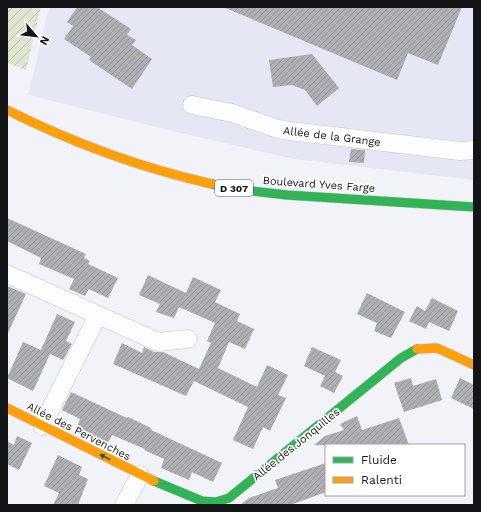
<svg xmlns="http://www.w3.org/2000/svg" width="481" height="512" viewBox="0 0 481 512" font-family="'Work Sans',sans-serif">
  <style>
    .built { fill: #e5e7f4 }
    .garden { fill: url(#garden-furrows) }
    .building { fill: url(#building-hatch) }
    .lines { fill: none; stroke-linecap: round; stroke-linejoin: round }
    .street-casing { stroke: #c5c6cb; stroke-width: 19 }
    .fast-casing { stroke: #c5c6cb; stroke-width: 10 }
    .slow-casing { stroke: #c5c6cb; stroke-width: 10 }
    .street { stroke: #fdfdfe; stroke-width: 18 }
    .fast { stroke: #30b455; stroke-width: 9 }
    .slow { stroke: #ff9f0a; stroke-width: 9 }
    .oneway { fill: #226437 }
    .labels { text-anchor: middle; stroke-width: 3.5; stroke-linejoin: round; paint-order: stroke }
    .shield { fill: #fff; stroke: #5a5b5e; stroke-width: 1 }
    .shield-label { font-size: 10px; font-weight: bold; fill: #141519 }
    .street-label { font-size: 11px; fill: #141519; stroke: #fff }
  </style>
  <defs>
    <pattern id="garden-furrows" width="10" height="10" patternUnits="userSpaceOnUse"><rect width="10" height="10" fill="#dee5d1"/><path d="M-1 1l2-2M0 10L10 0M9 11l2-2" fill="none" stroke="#bec4b3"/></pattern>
    <pattern id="building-hatch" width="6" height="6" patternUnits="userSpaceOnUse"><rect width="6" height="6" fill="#aeaeb3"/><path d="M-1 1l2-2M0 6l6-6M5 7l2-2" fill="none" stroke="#959599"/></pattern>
  </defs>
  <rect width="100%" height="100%" fill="#f2f3f9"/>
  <path class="built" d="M49 7H474V180L294 159 172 131 28 95Z"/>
  <path class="garden" d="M7 7H41L26 70 7 63Z"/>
  <g class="building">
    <path d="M77 7H97L131 29 127 35 136 40 132 45 152 59 132 89 89 60 91 57 64 39 73 26 67 22Z"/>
    <path d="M223 7H462L438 65 408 53 397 80Z"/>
    <path d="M312 54 339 88 317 106 305 90 292 85 273 87 269 60Z"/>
    <path d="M351 149 365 150 364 163 349 162Z"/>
    <path d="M7 218 86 254 84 258 90 261 88 264 118 278 108 298 89 289 85 296 69 289 74 279 39 264 41 258 7 241Z"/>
    <path d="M148 275 186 293 193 277 221 290 215 302 240 314 237 321 254 329 245 349 229 342 218 368 257 387 267 365 288 375 278 395 286 398 270 431 263 427 253 449 233 440 248 407 194 381 186 396 113 364 122 343 142 353 144 347 154 352H163L199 369 211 343 207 341 215 323 179 307 174 318 156 312 160 304 139 295Z"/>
    <path d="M7 286 26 294 7 335Z"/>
    <path d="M367 293 405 312 391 338 374 331 377 323 357 314Z"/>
    <path d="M432 298 458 311 449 331 429 322 426 329 409 321 417 306 425 311Z"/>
    <path d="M57 314 75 322 66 341 72 344 63 360 50 354 33 391 7 378 23 342 41 350Z"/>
    <path d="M312 347 341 360 335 372 343 376 334 393 320 386 325 376 304 366Z"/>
    <path d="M411 378 413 386 436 379 442 400 404 412 394 383Z"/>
    <path d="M460 378 474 385V409L451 398Z"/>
    <path d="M71 392 127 418 128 417 151 428V430L222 463 213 482 192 472 189 480 161 468 164 459 144 450 145 449 112 435 108 443 76 429 80 419 62 410Z"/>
    <path d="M357 416 362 430 399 418 409 445H314L325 436 344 430 340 424Z"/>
    <path d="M17 436 32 443 19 470 7 464V441L14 445Z"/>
    <path d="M58 455 82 467 79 475 88 479 78 505H53L59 493 44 486Z"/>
    <path d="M326 463V492L290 505H240L249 498 278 488 275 480Z"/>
  </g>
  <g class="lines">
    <defs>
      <g id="street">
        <path d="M192 105 232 113 278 129 290 131 460 151 474 150"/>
        <path d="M7 274 158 342 188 339"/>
        <path d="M42 426 98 315"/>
        <path d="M124 505 140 475"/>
      </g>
      <g id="fast">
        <path d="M212 184 235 189 287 195 474 207"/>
        <path d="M154 481 202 501 216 502 229 498 401 358 417 349"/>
      </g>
      <g id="slow">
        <path d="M7 110C71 142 141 168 212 184"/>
        <path d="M417 349 437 348 474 365"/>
        <path d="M7 408 154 481"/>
      </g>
    </defs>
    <use href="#street" class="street-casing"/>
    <use href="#fast" class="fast-casing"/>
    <use href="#slow" class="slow-casing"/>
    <use href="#street" class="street"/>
    <use href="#fast" class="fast"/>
    <use href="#slow" class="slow"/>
  </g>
  <defs><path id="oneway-solid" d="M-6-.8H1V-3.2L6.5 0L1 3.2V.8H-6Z"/></defs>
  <use class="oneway" href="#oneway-solid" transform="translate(105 457) rotate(-153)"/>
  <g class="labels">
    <rect class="shield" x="215" y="180" width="38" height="16" rx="3"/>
    <g class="shield-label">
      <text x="234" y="192">D 307</text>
    </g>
    <g class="street-label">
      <text transform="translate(332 136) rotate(7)" y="4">Allée de la Grange</text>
      <text transform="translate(319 184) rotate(4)" y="4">Boulevard Yves Farge</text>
      <text transform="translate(79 431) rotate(27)" y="4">Allée des Pervenches</text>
      <text transform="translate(296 444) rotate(-39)" y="4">Allée des Jonquilles</text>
    </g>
  </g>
  <rect width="481" height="512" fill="none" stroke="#141519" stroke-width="16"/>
  <rect x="325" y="444" width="140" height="52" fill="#ffffff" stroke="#a1a1a3"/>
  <rect x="333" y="457" width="20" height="6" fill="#30b455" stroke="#a1a1a3"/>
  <text x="361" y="464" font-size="12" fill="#141519">Fluide</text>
  <rect x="333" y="477" width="20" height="6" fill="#ff9f0a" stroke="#a1a1a3"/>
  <text x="361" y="484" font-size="12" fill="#141519">Ralenti</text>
  <g transform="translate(36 36) rotate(118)" stroke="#ffffff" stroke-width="3" paint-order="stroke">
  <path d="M0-3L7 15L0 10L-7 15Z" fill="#141519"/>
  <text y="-6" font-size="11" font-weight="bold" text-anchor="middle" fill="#141519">N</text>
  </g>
</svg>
